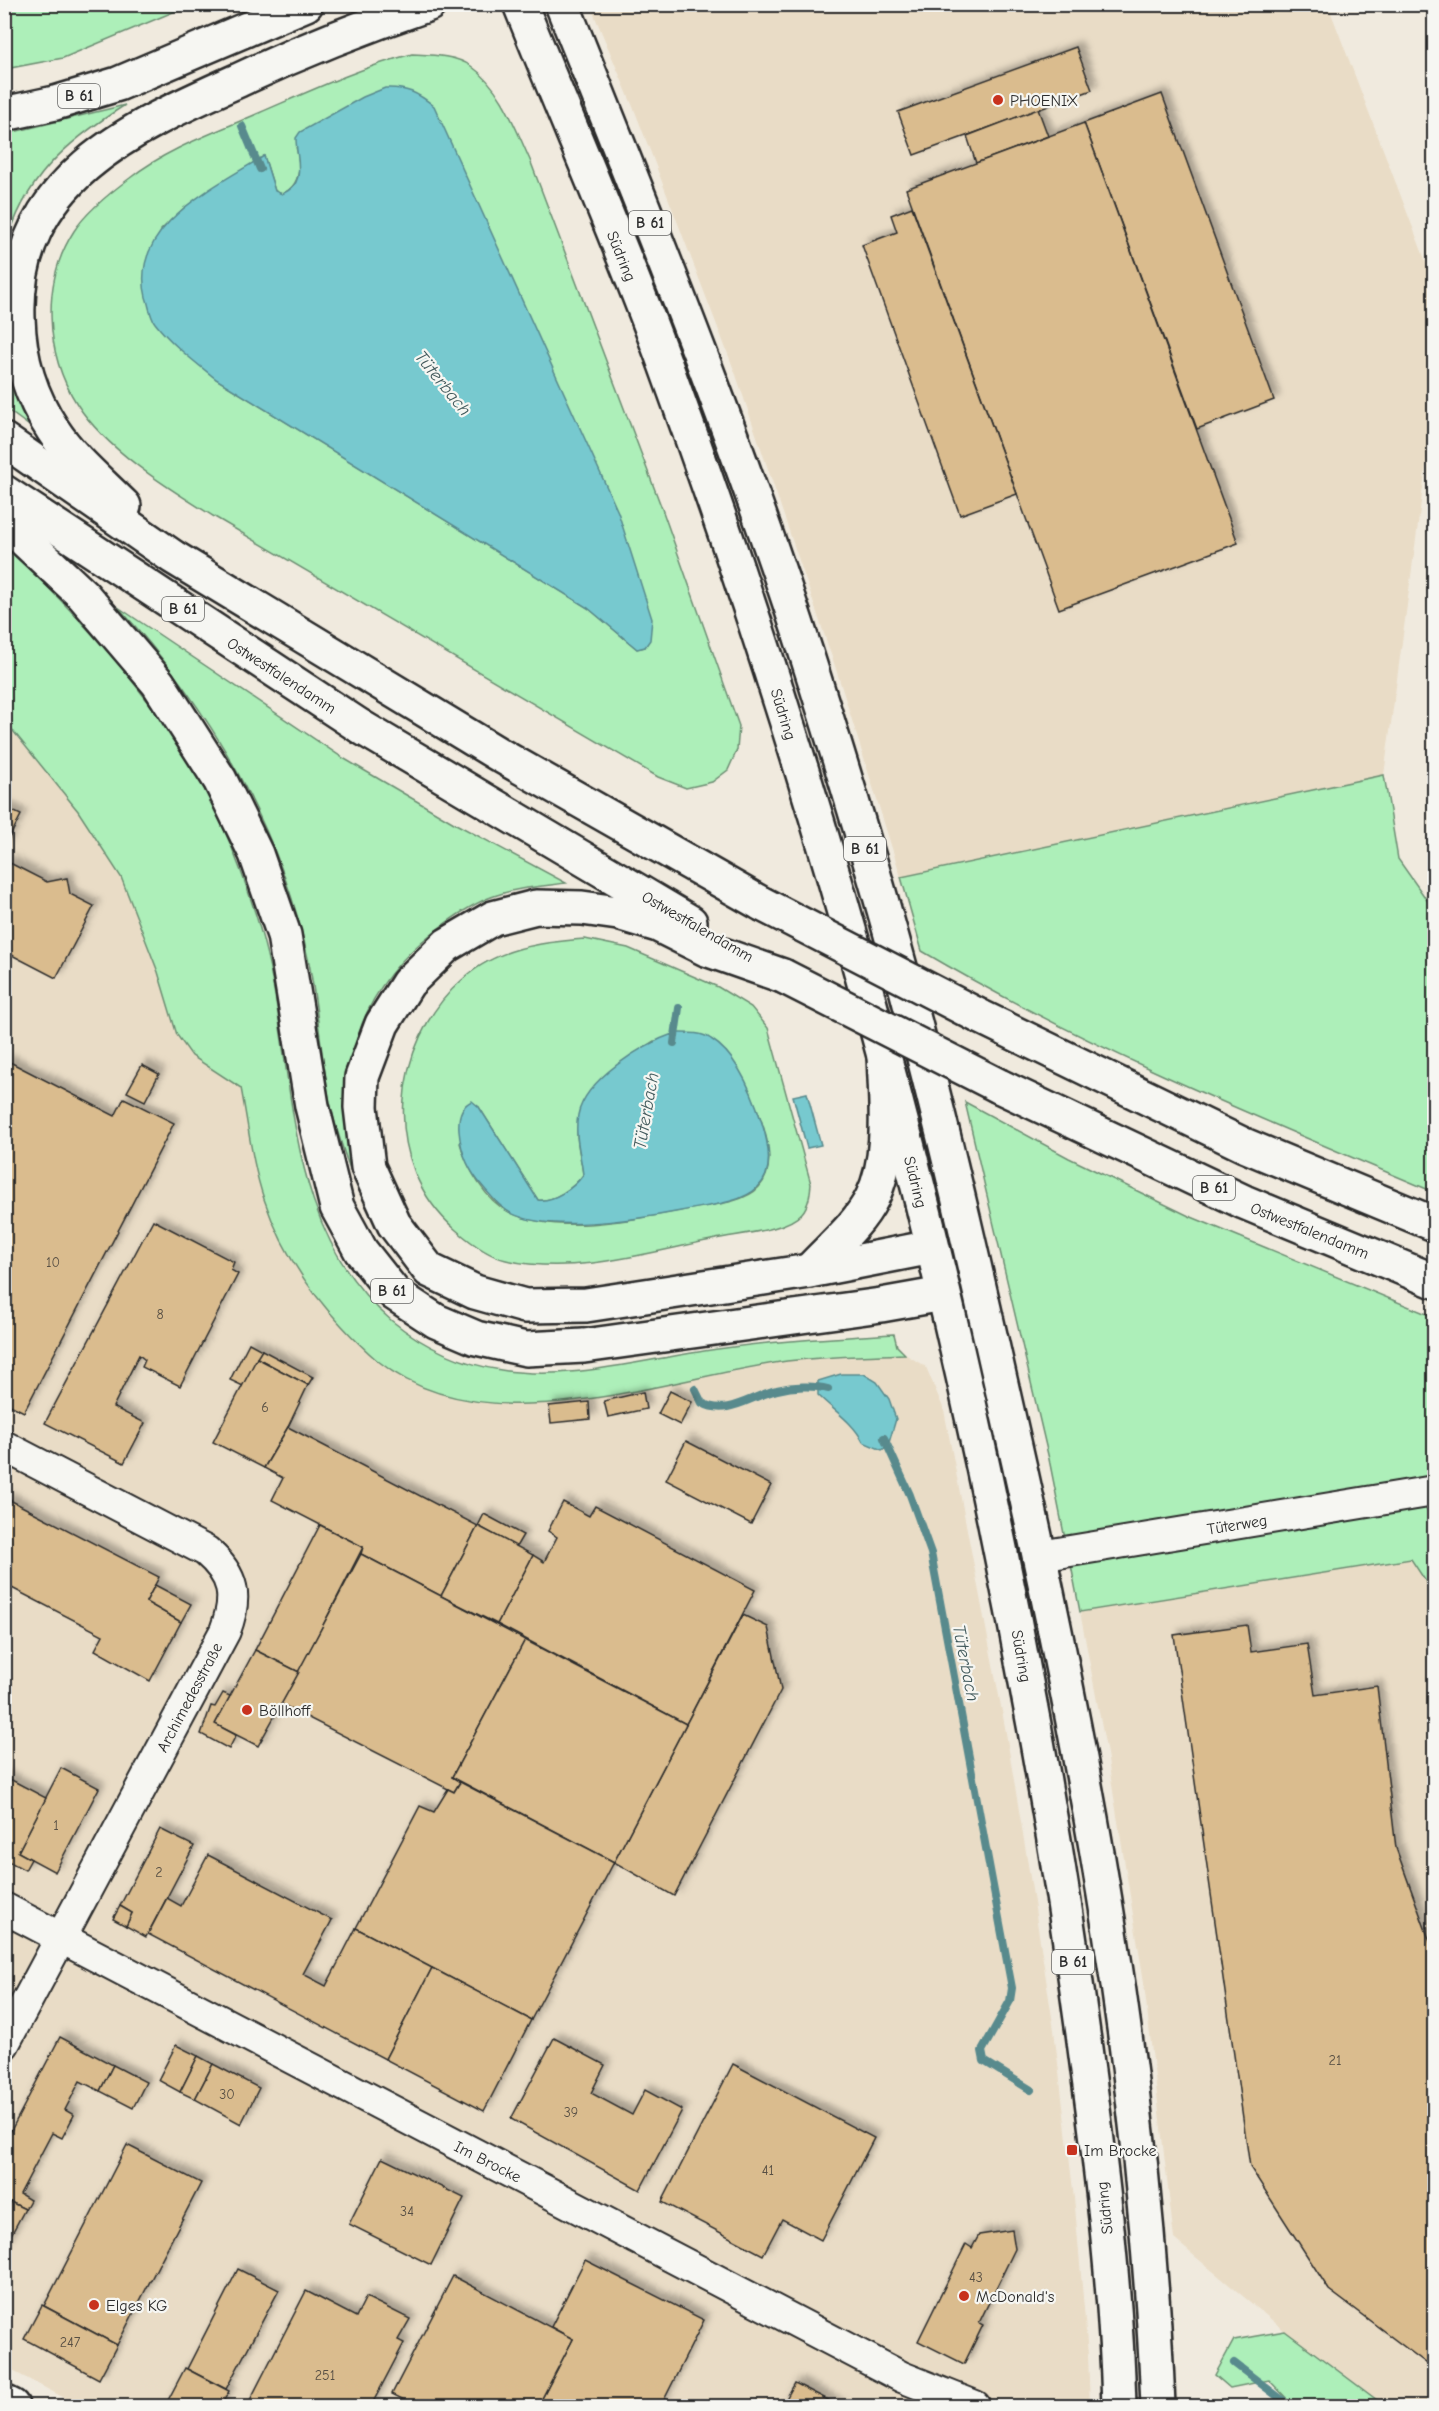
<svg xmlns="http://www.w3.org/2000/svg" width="1439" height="2411" viewBox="0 0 1439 2411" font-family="'Comic Neue',sans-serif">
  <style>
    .built { fill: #e9dcc6 }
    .green { fill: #adefb9; stroke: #6c8d72; stroke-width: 1.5; fill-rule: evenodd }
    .water { fill: #77c9cf; stroke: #598a8d; stroke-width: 1.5 }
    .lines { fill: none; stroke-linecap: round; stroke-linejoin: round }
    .stream { stroke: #598a8d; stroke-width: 8 }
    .building { fill: #dabc8e; stroke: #2b2b2b; stroke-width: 1.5; filter: url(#shadow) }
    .minor-casing { stroke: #2b2b2b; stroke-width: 34 }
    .tertiary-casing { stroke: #2b2b2b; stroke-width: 38 }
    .primary-casing { stroke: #2b2b2b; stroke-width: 38 }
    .trunk-casing { stroke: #2b2b2b; stroke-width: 38 }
    .motorway-casing { stroke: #2b2b2b; stroke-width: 38 }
    .minor { stroke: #f6f6f2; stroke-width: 30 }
    .tertiary { stroke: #f6f6f2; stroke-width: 33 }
    .primary { stroke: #f6f6f2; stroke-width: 33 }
    .trunk { stroke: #f6f6f2; stroke-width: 33 }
    .motorway { stroke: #f6f6f2; stroke-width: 33 }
    .trunk-bridge-casing { stroke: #2b2b2b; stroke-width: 38; stroke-linecap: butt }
    .motorway-bridge-casing { stroke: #2b2b2b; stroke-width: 38; stroke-linecap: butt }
    .trunk-bridge { stroke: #f6f6f2; stroke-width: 33 }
    .motorway-bridge { stroke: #f6f6f2; stroke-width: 33 }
    .poi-dot { fill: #c8321e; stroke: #f6f6f2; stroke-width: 2 }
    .labels { text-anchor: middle; stroke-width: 4.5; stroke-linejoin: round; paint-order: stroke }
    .number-label { font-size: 14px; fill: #574f44 }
    .shield { fill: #f6f6f2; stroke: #686867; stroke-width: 1.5 }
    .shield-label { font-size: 15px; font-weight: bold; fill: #2b2b2b }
    .poi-label { font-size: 16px; fill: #2b2b2b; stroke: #f6f6f2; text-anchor: start }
    .street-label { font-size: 16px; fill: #2b2b2b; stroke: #f6f6f2 }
    .water-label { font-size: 18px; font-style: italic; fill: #425a5c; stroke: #f6f6f2 }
  </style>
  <defs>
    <filter id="shadow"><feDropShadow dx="5.5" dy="-5.5" stdDeviation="3" flood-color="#0004"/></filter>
  </defs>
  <rect width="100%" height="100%" fill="#f0eade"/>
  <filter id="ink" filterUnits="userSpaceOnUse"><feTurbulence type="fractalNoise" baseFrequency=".0167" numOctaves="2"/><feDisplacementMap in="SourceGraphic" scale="12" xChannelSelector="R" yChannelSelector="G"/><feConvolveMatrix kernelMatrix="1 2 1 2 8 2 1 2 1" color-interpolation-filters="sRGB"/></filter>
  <g filter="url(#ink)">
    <g class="built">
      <path d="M590 5H1328L1434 283V406L1384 775 901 877 836 669 736 375 636 114Z"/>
      <path d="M4 721 78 811 121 877 158 972 177 1035 192 1056 241 1088 263 1197 320 1302 379 1362 422 1387 442 1394 484 1402 524 1404 615 1395 787 1361 905 1354 926 1367 944 1410 1005 1727 1027 1858 1054 2030 1075 2207 1088 2354 1090 2406H80L5 2367Z"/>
      <path d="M1412 1559 1434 1594V2406H1385L1285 2331 1174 2239 1143 1976 1107 1754 1080 1612Z"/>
    </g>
    <g class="green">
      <path d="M5 4H190V5L63 58 5 69Z"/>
      <path d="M412 54C431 55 455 55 471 66 501 87 515 127 530 160L661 506 739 726 737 750 728 770 712 782 686 788 658 777 213 516C168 488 106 450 77 404 45 354 41 282 74 231 87 211 111 192 130 178 168 148 216 132 259 113 310 91 359 68 412 54ZM296 147 645 647 637 649 588 608 216 379 161 230 184 208 264 156 275 191 282 194C302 185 301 165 296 147Z"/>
      <path d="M125 105C65 143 24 178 5 249V134Z"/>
      <path d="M4 358 16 397 32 428 5 408Z"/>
      <path d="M4 544C96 632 184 728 232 848 250 893 266 941 274 990 295 1106 294 1239 392 1321 423 1346 461 1364 501 1370 568 1381 638 1361 704 1351 767 1341 830 1338 894 1334L897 1346 905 1354C866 1356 826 1356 787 1361 666 1378 486 1449 378 1361 365 1350 353 1338 342 1326 308 1290 280 1246 264 1199 252 1164 248 1124 241 1088L192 1056 177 1035 158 972 121 877 78 811 5 721Z"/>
      <path d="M118 607 343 758 454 823 566 883C542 886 516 888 494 896 473 903 452 918 435 931 352 994 338 1074 351 1172 343 1149 335 1127 330 1103 321 1057 318 1009 309 963 281 830 210 707 118 607Z"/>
      <path d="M1384 775 1398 859 1434 910V1192C1261 1119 1084 1047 922 951L901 877Z"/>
      <path d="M585 939 628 948 718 987 751 1007 768 1028 811 1184C810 1194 809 1205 802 1213 787 1231 738 1234 716 1239 649 1252 574 1276 506 1260 488 1256 470 1242 456 1230 380 1165 390 1043 463 979 496 948 542 942 585 939ZM654 1041 726 1052C745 1080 788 1155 759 1187 746 1202 713 1205 695 1208 642 1218 560 1237 509 1212 485 1200 467 1168 460 1143L479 1107 538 1200C553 1202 574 1188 583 1175 582 1160 576 1145 577 1129 579 1086 621 1062 654 1041Z"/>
      <path d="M965 1102 1069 1158 1189 1216 1434 1317V1478L1065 1539 1049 1459Z"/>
      <path d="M1434 1505V1594L1411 1559 1080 1612 1071 1565Z"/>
      <path d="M1285 2331 1385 2406H1288L1291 2403 1269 2380 1230 2388 1215 2375 1234 2340Z"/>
    </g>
    <g class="water">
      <path d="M385 88C406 87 418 93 434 106L618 512 652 619 650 640 645 647 637 649 588 608 216 379C195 362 172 345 155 323 150 317 149 305 146 297 128 226 215 187 264 156L275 191 282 194C308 183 296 159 296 138L300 132 363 97Z"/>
      <path d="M675 1033C687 1033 701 1032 711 1039 737 1055 753 1094 762 1123 768 1142 775 1171 758 1187 741 1204 704 1206 681 1211 640 1219 542 1235 506 1210 498 1205 491 1196 484 1188 469 1171 461 1154 459 1131 458 1118 460 1106 472 1101L479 1107 538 1200C553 1202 574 1188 583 1175 581 1155 574 1136 578 1115 585 1079 643 1044 675 1033Z"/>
      <path d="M807 1093 821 1145 807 1148 793 1096Z"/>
      <path d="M841 1374H864L877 1382 889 1399 896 1419 888 1446 882 1450 863 1442C853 1422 834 1411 818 1395V1381Z"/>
    </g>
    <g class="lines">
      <g class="stream">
        <path d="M242 126 260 169"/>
        <path d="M674 1043 679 1008"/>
        <path d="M695 1389 702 1403C728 1417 750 1396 777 1390 793 1386 813 1385 828 1389"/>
        <path d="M884 1438 910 1495 931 1553 1012 1988 1010 2001 982 2051 984 2061 1031 2090"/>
        <path d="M1234 2363 1290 2406"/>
      </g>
    </g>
    <g class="building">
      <path d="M1076 47 1092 90 914 155 898 112Z"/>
      <path d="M1162 94 1274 400 1197 429 1084 123Z"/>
      <path d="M1038 109 1048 136 976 163 967 136Z"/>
      <path d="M1084 123 1238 543 1059 609 906 189Z"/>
      <path d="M912 207 1017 494 960 515 862 245 897 232 891 215Z"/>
      <path d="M4 807 21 815 4 848Z"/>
      <path d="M4 860 47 882 67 878 70 894 94 906 56 978 4 951Z"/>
      <path d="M4 1059 115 1116 124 1098 174 1123 24 1412 4 1402Z"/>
      <path d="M142 1065 159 1074 145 1101 127 1092Z"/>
      <path d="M153 1220 234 1262 231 1270 238 1274 180 1386 142 1367 145 1360 139 1355 113 1407 145 1423 124 1463 45 1423Z"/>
      <path d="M249 1343 262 1350 243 1386 230 1380Z"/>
      <path d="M262 1350 313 1377 308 1385 257 1358Z"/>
      <path d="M257 1358 308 1385 288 1427 264 1468 213 1442Z"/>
      <path d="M670 1391 692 1402 680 1425 658 1414Z"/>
      <path d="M643 1392 646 1409 608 1417 604 1401Z"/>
      <path d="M589 1402 590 1419 551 1423 549 1406Z"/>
      <path d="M288 1427 478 1526 441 1596 361 1554 363 1547 272 1500 283 1478 264 1468Z"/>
      <path d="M686 1441 771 1485 751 1524 666 1480Z"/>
      <path d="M4 1497 159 1577 146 1602 181 1622 150 1681 95 1650 103 1635 4 1584Z"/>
      <path d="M563 1502 589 1516 595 1506 755 1590 686 1724 497 1624 533 1555 544 1562 557 1537 548 1531Z"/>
      <path d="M484 1514 523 1535 516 1547 478 1526Z"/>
      <path d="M320 1525 363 1547 299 1672 255 1650Z"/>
      <path d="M478 1526 533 1555 497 1624 441 1596Z"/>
      <path d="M361 1554 525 1640 452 1777 460 1782 454 1792 281 1704Z"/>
      <path d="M155 1585 191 1604 181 1622 146 1602Z"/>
      <path d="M743 1615 768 1627 781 1690 674 1896 614 1862Z"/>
      <path d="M1247 1625 1251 1652 1307 1644 1315 1695 1377 1686 1396 1848 1434 1953V2369L1329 2290 1250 2167 1174 1635Z"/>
      <path d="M525 1640 686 1724 614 1862 452 1777Z"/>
      <path d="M255 1650 299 1672 258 1746 215 1724Z"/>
      <path d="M223 1693 230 1696 215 1724 236 1735 229 1749 201 1734 211 1706 215 1707Z"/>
      <path d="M61 1768 99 1788 55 1872 18 1852Z"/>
      <path d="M4 1776 46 1798 18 1852 31 1859 25 1870 4 1859Z"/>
      <path d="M460 1782 614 1862 531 2020 356 1928 420 1806 434 1812 448 1789 454 1792Z"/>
      <path d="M160 1829 194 1846 146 1937 126 1926 132 1913 120 1906Z"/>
      <path d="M208 1855 332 1920 303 1974 326 1986 356 1928 432 1968 385 2059 148 1934 167 1898 181 1906Z"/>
      <path d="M120 1906 132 1913 126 1926 113 1919Z"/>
      <path d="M432 1968 531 2020 484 2111 385 2059Z"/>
      <path d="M60 2037 113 2065 100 2091 80 2081 65 2110 74 2115 62 2138 52 2133 20 2194 30 2200 25 2209 4 2199V2144Z"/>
      <path d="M554 2038 605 2065 591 2093 632 2115 645 2090 682 2110 640 2190 511 2119Z"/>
      <path d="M176 2045 198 2056 180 2092 158 2080Z"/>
      <path d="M198 2056 213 2064 195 2099 180 2092Z"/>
      <path d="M213 2064 259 2088 241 2124 195 2099Z"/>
      <path d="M733 2064 874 2138 821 2240 782 2219 763 2255 662 2202Z"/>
      <path d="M113 2065 146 2082 133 2108 100 2091Z"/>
      <path d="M127 2145 201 2183 117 2345 44 2306Z"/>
      <path d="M382 2158 464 2198 431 2265 349 2224Z"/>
      <path d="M4 2199 25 2209 4 2248Z"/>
      <path d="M1012 2230 1015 2249 979 2323 983 2325 964 2364 918 2341 966 2244 972 2248 979 2235Z"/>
      <path d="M585 2260 704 2320 661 2406H538L573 2339 551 2327Z"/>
      <path d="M238 2269 279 2290 226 2389 187 2369Z"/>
      <path d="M453 2276 573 2339 538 2406H416L392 2394Z"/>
      <path d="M306 2291 356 2317 366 2297 410 2319 398 2340 404 2343 371 2406H247Z"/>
      <path d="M42 2305 117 2345 99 2379 24 2339Z"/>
      <path d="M185 2368 229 2391 221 2406H165Z"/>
      <path d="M795 2383 840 2406H782Z"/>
    </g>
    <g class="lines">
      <defs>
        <g id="minor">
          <path d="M4 1446 206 1551C235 1576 238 1597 225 1631L4 2044"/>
          <path d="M1040 1556 1434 1491"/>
          <path d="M4 1908 902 2377 975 2406"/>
        </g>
        <path id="tertiary" d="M4 2402 12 2406"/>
        <g id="primary">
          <path d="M520 4C568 124 621 243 665 364 827 806 950 1262 1034 1725 1055 1840 1073 1955 1088 2071 1103 2182 1116 2294 1119 2406"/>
          <path d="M562 4C649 221 737 437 808 659 847 782 885 906 917 1031 955 1176 987 1322 1020 1468 1089 1777 1146 2090 1158 2406"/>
        </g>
        <g id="trunk">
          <path d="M4 114 55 103 118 84 306 4"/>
          <path d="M4 440 173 557 498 754 762 904"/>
          <path d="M4 492 361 727"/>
          <path d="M124 506C100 482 71 458 53 430 31 397 19 358 18 318 13 180 131 128 239 80 301 51 364 26 429 4"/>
          <path d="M4 521 83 595 158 683 220 780 256 854 284 935 312 1106 337 1207 361 1251 395 1294 436 1321 476 1338 526 1349 584 1346 881 1305 943 1294"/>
          <path d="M979 1016 1244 1145 1434 1224"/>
        </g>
        <g id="motorway">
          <path d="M361 727 690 922"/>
          <path d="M783 976 706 949 658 925 618 913 582 908 536 907 493 918 447 945 408 983 382 1024 362 1077 361 1107 368 1167 394 1224 429 1270 475 1292 525 1306 586 1305 809 1271 932 1247"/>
          <path d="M999 1086 1244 1202 1434 1281"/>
          <path d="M809 1271C830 1248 858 1226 872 1198 893 1155 885 1098 884 1053"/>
        </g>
      </defs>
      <use href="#minor" class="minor-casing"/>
      <use href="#tertiary" class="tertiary-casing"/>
      <use href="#primary" class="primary-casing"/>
      <use href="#trunk" class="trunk-casing"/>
      <use href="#motorway" class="motorway-casing"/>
      <use href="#minor" class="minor"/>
      <use href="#tertiary" class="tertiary"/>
      <use href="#primary" class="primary"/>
      <use href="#trunk" class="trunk"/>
      <use href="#motorway" class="motorway"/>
      <defs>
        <path id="trunk-bridge" d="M762 904 979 1016"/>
        <path id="motorway-bridge" d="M783 976 999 1086"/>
      </defs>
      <use href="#trunk-bridge" class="trunk-bridge-casing"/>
      <use href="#motorway-bridge" class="motorway-bridge-casing"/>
      <use href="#trunk-bridge" class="trunk-bridge"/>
      <use href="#motorway-bridge" class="motorway-bridge"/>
    </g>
  </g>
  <g class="poi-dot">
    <circle cx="998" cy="100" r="6"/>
    <circle cx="247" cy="1710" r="6"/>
    <rect x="1066" y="2144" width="12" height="12" rx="3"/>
    <circle cx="964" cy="2296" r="6"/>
    <circle cx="94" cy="2305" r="6"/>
  </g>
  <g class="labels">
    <g class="number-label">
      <text x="53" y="1267">10</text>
      <text x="160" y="1319">8</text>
      <text x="265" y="1412">6</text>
      <text x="56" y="1830">1</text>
      <text x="159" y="1877">2</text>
      <text x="1335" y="2065">21</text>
      <text x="227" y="2099">30</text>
      <text x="571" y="2117">39</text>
      <text x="768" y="2175">41</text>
      <text x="407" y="2216">34</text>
      <text x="976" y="2282">43</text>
      <text x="70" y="2347">247</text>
      <text x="325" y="2380">251</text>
    </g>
    <g class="shield">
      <rect x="58" y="84" width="42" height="24" rx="4.5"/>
      <rect x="629" y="211" width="42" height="24" rx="4.5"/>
      <rect x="162" y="597" width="42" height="24" rx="4.5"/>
      <rect x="844" y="837" width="42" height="24" rx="4.5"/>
      <rect x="1193" y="1176" width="42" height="24" rx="4.5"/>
      <rect x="371" y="1279" width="42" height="24" rx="4.5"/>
      <rect x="1052" y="1950" width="42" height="24" rx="4.5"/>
    </g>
    <g class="shield-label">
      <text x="79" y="101">B 61</text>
      <text x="650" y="228">B 61</text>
      <text x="183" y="614">B 61</text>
      <text x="865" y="854">B 61</text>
      <text x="1214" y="1193">B 61</text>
      <text x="392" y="1296">B 61</text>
      <text x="1073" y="1967">B 61</text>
    </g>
    <g class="poi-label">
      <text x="1010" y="106">PHOENIX</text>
      <text x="259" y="1716">Böllhoff</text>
      <text x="1084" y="2156">Im Brocke</text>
      <text x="976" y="2302">McDonald's</text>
      <text x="106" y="2311">Elges KG</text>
    </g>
    <g class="street-label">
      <text transform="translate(622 256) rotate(68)" y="6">Südring</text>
      <text transform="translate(282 675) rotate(33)" y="6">Ostwestfalendamm</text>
      <text transform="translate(784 714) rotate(73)" y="6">Südring</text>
      <text transform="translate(698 926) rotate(30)" y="6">Ostwestfalendamm</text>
      <text transform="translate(916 1182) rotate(76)" y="6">Südring</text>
      <text transform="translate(1310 1230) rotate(22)" y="6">Ostwestfalendamm</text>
      <text transform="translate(1237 1524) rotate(-9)" y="6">Tüterweg</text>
      <text transform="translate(1022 1656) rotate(80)" y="6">Südring</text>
      <text transform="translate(189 1697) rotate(-62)" y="6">Archimedesstraße</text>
      <text transform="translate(488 2161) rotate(27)" y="6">Im Brocke</text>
      <text transform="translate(1104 2208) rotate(-96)" y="6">Südring</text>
    </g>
    <g class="water-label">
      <text transform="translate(443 383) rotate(51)" y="6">Tüterbach</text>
      <text transform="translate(646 1111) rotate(-80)" y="6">Tüterbach</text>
      <text transform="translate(966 1663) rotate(79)" y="6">Tüterbach</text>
    </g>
  </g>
  <rect width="1439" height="2411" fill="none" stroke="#f6f6f2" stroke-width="24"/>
  <rect x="12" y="12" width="1415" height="2387" fill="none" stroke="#2b2b2b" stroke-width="2" filter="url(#ink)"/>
</svg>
